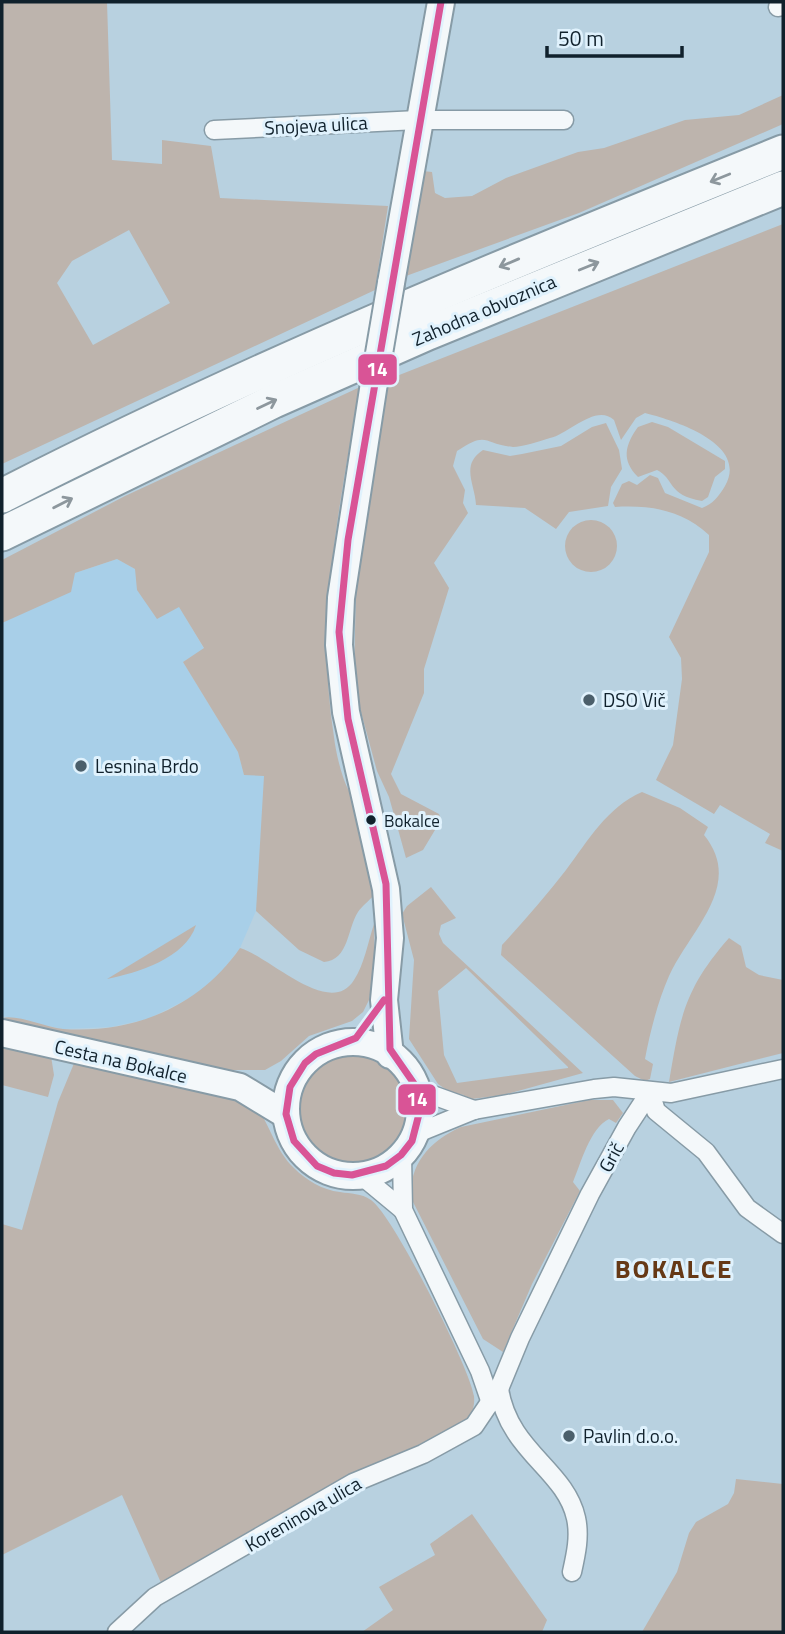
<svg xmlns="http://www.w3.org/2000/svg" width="785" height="1634" viewBox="0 0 785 1634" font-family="'Titillium Web',sans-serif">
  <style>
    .built { fill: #a8cfe8 }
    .green { fill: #bdb4ad; fill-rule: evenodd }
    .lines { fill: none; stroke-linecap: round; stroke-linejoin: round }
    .street-casing { stroke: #879ba6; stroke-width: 21 }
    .secondary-casing { stroke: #879ba6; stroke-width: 30 }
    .highway-casing { stroke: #879ba6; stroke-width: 37 }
    .street { stroke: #f4f8fa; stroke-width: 18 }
    .secondary { stroke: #f4f8fa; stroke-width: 26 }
    .highway { stroke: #f4f8fa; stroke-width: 33 }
    .secondary-bridge-casing { stroke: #879ba6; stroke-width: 30; stroke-linecap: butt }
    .secondary-bridge { stroke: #f4f8fa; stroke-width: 26 }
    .bus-1-casing { stroke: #e0f2fd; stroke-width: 12 }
    .bus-1 { stroke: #d95496; stroke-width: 7 }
    .oneway { stroke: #8d979d }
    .poi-dot { fill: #4b5f6b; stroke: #e0f2fd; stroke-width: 2.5 }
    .bus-dot { fill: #10212c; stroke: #e0f2fd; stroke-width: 2.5 }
    .labels { text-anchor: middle; stroke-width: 6; stroke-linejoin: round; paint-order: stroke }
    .bus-label { font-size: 17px; fill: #10212c; stroke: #e0f2fd; text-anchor: start }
    .street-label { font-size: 19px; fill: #10212c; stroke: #e0f2fd }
    .poi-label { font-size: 19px; fill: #10212c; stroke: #e0f2fd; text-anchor: start }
    .district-label { font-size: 26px; font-weight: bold; letter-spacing: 2px; fill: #663916; stroke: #e0f2fd }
    .line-badge { stroke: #e0f2fd; stroke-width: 2.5 }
    .badge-label { font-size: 19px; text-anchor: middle; font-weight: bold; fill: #fff }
  </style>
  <rect width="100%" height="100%" fill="#b8d1e0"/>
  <path class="built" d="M117 559 139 571 179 606 204 649 183 662 238 752 244 775H265L259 893 256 911 240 948 216 979 198 994 148 1019 111 1027 63 1029 2 1016V623L75 573Z"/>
  <g class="green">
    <path d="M2 2H107L112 160 162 164V140L211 146 220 198 388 206 375 290 2 464ZM129 230 170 303 93 345 57 283 72 261Z"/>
    <path d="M783 95V124L579 213 406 276 423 171 432 172 435 193 445 198 472 196 506 178 578 152 604 148 685 120 739 115Z"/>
    <path d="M783 224V851L765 843 770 834 720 805 714 814 656 780 673 745 682 679 681 658 669 637 709 552V535C682 510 651 505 615 507L613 503 622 484 629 481 637 485 650 475 658 478 665 493 702 508C713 504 719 496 725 486 749 444 676 421 645 413L636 418 621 440 614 420C596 403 569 434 550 438 540 441 522 447 513 447 483 444 488 430 457 451L453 466 465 490 463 503 468 513 434 563 449 588 424 669V693L391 774 401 794 439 814 441 820 423 850 406 858 389 797 377 771 358 701 354 672 356 591 389 379Z"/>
    <path d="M360 387C340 502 315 620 334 737 336 754 342 778 349 791 361 812 370 871 374 895 369 901 362 906 358 912 347 929 349 960 324 962L299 950 256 911 264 776 244 775 238 752 183 662 204 648 179 607 157 619 137 590 135 569 117 559 75 573 71 592 2 623V560L125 496Z"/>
    <path d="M652 422 668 427 725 461V469L715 477 708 497 702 501C667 495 675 479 657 470L638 477C621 460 625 445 638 427Z"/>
    <path d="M606 423 619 450 622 469 611 487 608 506 569 512 556 529 525 508 476 505C475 484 460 465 483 450L510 456 522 454 561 446 592 427Z"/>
    <circle cx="591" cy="546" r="26"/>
    <path d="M642 792 680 808 708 827 704 835C745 885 690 930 669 976 658 1001 650 1032 645 1059L653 1064 650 1079 645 1081 635 1076 501 955 502 945C524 921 546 896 566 870 588 841 607 807 642 792Z"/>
    <path d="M431 887 456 918 441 925 439 934 443 943 583 1073 503 1095 464 1100V1095L451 1093 438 1084 409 1039 414 960 402 914 407 906ZM466 968 568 1067V1068L457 1083 444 1055 438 991Z"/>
    <path d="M374 924 375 965 369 1000 363 1012 352 1021 309 1036 281 1061 265 1070H222L2 1018C17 1014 45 1027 63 1029 134 1034 200 1006 240 948 270 957 330 1019 354 980 364 965 368 942 374 924Z"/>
    <path d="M196 925C186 958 137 973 107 979Z"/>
    <path d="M729 938 741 946 746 967 759 975 783 980V1053L669 1082C680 1018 684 989 729 938Z"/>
    <path d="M2 1045 51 1056 54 1075 48 1097 2 1085Z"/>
    <circle cx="354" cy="1108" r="54"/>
    <path d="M75 1061 252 1101C270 1122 274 1149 294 1168 306 1180 322 1190 340 1192 351 1194 361 1193 371 1200 393 1215 470 1368 474 1396 475 1406 472 1413 468 1421L162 1585 122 1495 2 1555V1224L22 1230 58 1102Z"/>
    <path d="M589 1100H613L623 1113 616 1123 609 1119C590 1128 581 1163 573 1182L580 1191 532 1284 503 1352 483 1339 412 1200C407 1165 431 1140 461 1127Z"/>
    <path d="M736 1479 783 1484V1632H642L677 1572 689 1533 696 1522 728 1504 734 1493Z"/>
    <path d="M472 1514 547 1620 542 1632H362L393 1610 379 1587 435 1555 430 1544Z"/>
  </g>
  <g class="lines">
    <defs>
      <g id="street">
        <path d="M778 7 783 6"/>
        <path d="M214 130 418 120H564"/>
        <path d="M416 1089 474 1110"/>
        <path d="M650 1092 656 1111 706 1152 747 1208 783 1234"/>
        <path d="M415 1134 474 1110 594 1089 614 1087 671 1093 783 1069"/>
        <path d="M402 1155 403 1210 480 1371 491 1403"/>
        <path d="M362 1176 403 1210"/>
        <path d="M499 1389C509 1452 565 1469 576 1518 580 1536 576 1554 572 1572"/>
        <path d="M117 1632 155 1597 353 1483 423 1454 474 1426 499 1389 520 1338 590 1194 627 1127 650 1092"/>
      </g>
      <g id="secondary">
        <path d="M391 283 441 2"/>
        <path d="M374 383 341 598 339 645 346 712 386 889 390 938 384 1000 390 1055"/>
        <path d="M2 1033 240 1087 286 1115"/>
        <circle cx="353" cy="1109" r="67"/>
      </g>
      <g id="highway">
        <path d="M2 496C256 366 518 259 783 152"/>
        <path d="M2 534 274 401 428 333 783 188"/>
      </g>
    </defs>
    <use href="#street" class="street-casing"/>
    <use href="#secondary" class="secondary-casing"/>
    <use href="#highway" class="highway-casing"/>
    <use href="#street" class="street"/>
    <use href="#secondary" class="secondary"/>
    <use href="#highway" class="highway"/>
    <defs>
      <path id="secondary-bridge" d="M374 383 391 283"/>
    </defs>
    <use href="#secondary-bridge" class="secondary-bridge-casing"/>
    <use href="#secondary-bridge" class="secondary-bridge"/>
    <defs>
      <path id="bus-1" d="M384 1000 356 1038 316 1054 305 1063 290 1087 286 1114 294 1141 317 1166 334 1173 352 1175 386 1166 401 1155 412 1141 419 1114 415 1085 390 1049 386 884 348 719 339 632 348 540 441 2"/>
    </defs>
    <use href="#bus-1" class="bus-1-casing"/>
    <use href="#bus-1" class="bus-1"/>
  </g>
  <defs><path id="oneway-shaft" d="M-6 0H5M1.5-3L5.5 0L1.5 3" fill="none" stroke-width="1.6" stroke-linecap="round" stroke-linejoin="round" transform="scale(1.75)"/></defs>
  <g class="oneway">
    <use href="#oneway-shaft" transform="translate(720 178) rotate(158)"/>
    <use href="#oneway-shaft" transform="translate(509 263) rotate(157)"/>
    <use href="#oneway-shaft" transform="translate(589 266) rotate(-22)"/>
    <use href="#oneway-shaft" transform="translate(267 404) rotate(-25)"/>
    <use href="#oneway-shaft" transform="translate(63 503) rotate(-27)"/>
  </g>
  <g class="poi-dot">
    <circle cx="589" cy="700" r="7"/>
    <circle cx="81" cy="766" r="7"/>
    <circle cx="569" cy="1436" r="7"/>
  </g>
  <circle class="bus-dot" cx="371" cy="820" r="6"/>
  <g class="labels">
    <g class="bus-label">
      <text x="384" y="827">Bokalce</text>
    </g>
    <g class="street-label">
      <text transform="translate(316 125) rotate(-3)" y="7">Snojeva ulica</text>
      <text transform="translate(484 310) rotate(-23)" y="7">Zahodna obvoznica</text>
      <text transform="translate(121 1061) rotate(13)" y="7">Cesta na Bokalce</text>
      <text transform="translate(611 1157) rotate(-61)" y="7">Grič</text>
      <text transform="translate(303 1514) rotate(-30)" y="7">Koreninova ulica</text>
    </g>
    <g class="poi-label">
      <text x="603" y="707">DSO Vič</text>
      <text x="95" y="773">Lesnina Brdo</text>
      <text x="583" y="1443">Pavlin d.o.o.</text>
    </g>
    <g class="district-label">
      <text x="674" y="1278">BOKALCE</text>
    </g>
  </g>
  <g class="line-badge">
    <rect x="357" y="353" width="41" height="33" rx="7" fill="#d95496"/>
    <rect x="397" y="1083" width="40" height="33" rx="7" fill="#d95496"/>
  </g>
  <g class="badge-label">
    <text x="377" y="376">14</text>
    <text x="417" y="1106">14</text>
  </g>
  <rect width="785" height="1634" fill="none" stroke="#10212c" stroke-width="7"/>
  <path d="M547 46v10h135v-10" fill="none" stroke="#10212c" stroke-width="3.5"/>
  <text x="558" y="46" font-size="21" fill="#10212c" stroke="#e0f2fd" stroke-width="5" paint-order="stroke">50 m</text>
</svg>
